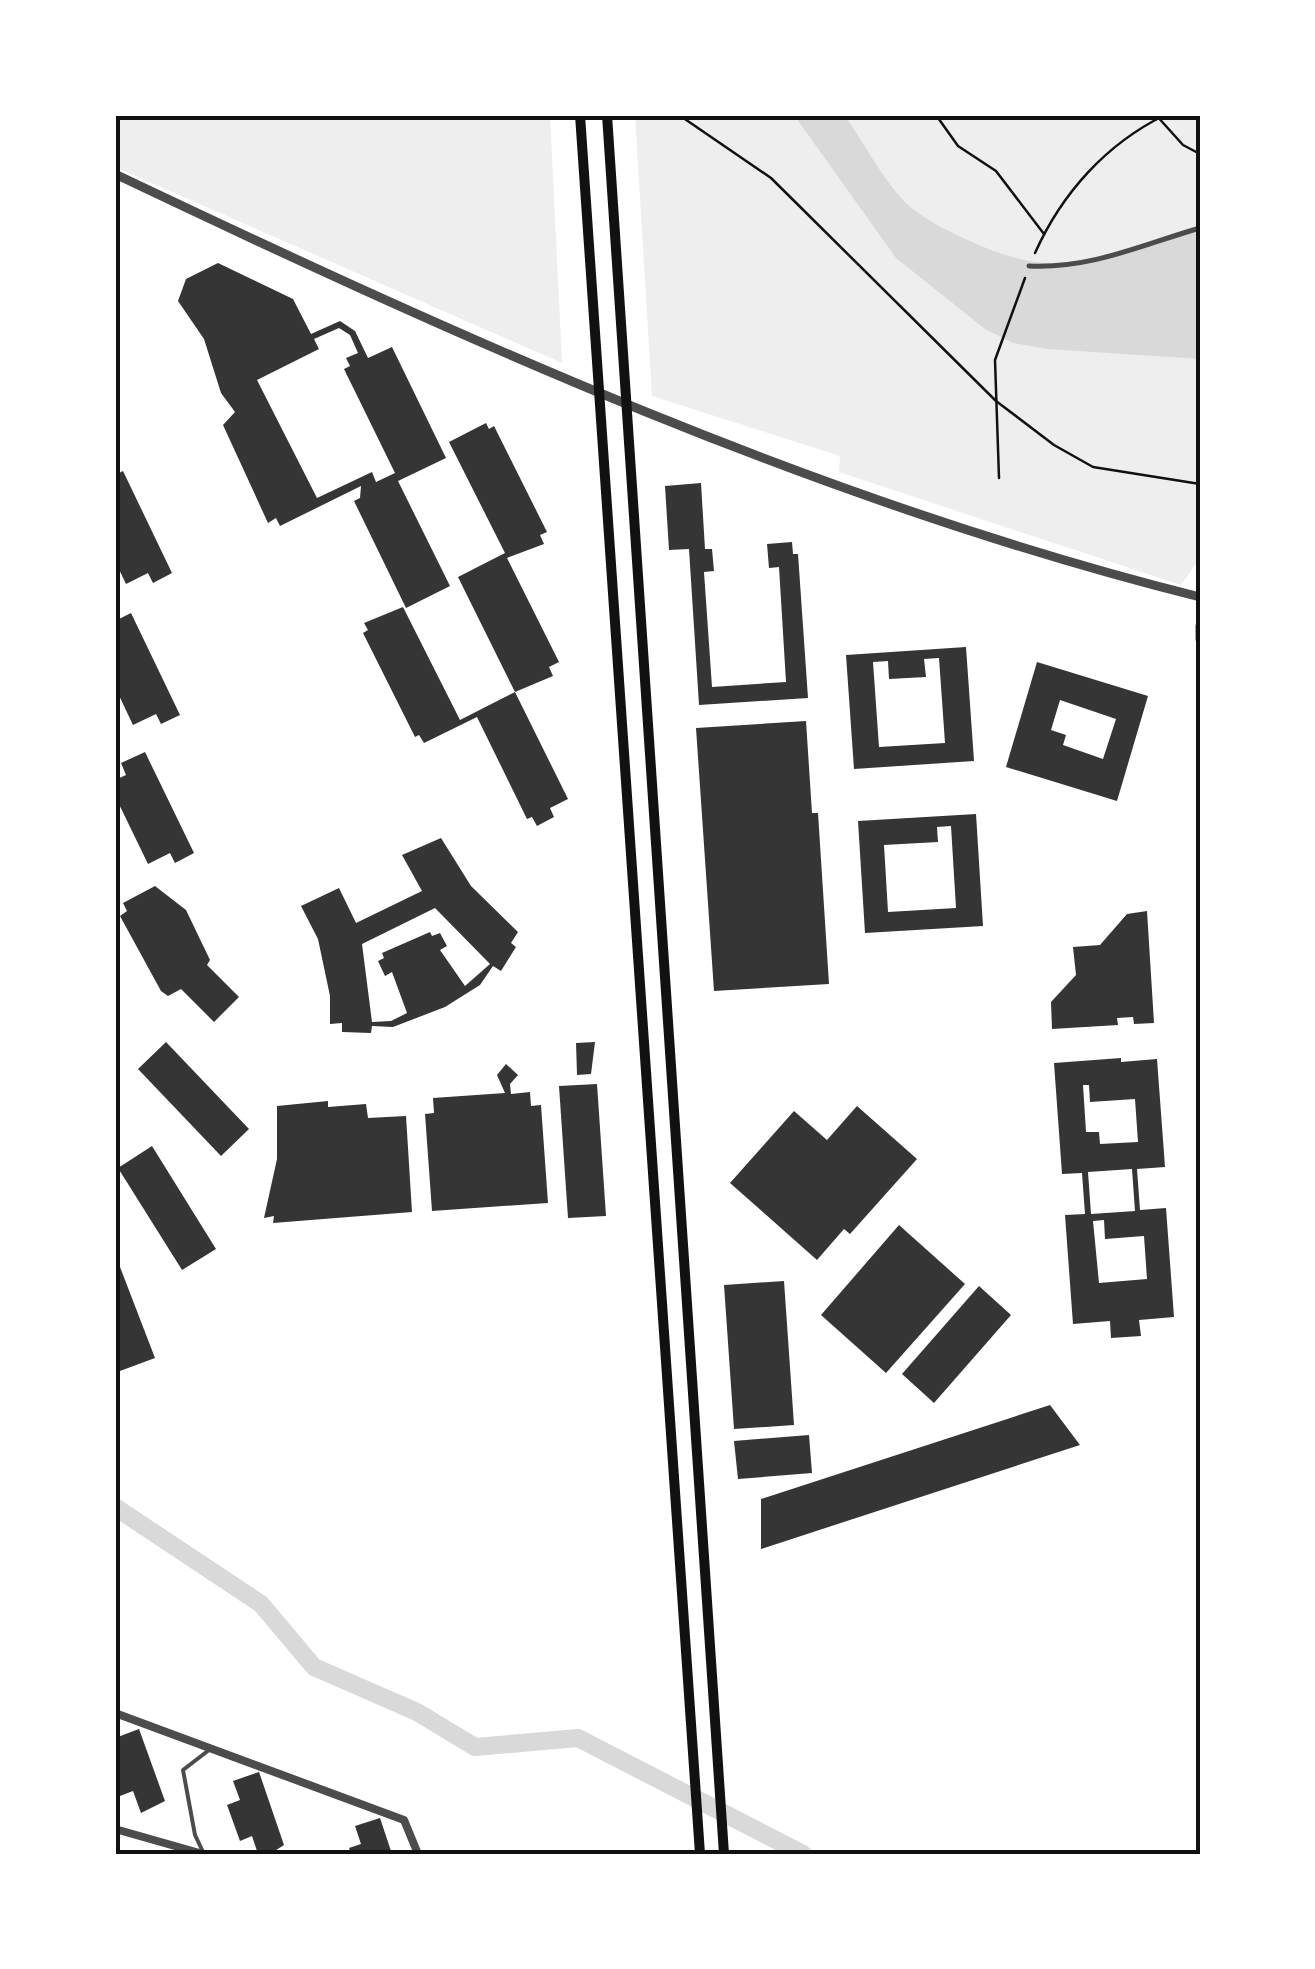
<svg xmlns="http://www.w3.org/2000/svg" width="1315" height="1969" viewBox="0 0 1315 1969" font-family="Karla,sans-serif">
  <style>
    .green { fill: #eee }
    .water { fill: #d9d9d9 }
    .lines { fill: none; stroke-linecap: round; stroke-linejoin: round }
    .canal { stroke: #d9d9d9; stroke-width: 18 }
    .building { fill: #353535; fill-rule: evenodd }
    .path { stroke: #111; stroke-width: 2.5 }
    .service { stroke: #4c4c4c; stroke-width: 4 }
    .pedestrian { stroke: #4c4c4c; stroke-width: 5 }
    .minor { stroke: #4c4c4c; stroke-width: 8 }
    .tertiary { stroke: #4c4c4c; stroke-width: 9 }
    .secondary { stroke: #111; stroke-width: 10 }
    .neatline { fill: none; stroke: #111; stroke-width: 4 }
  </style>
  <rect width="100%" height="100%" fill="#fff"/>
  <g class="green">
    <path d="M115 115H550L562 363 115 167Z"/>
    <path d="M635 115H1200V565H1195L1181 585 839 472 840 456 652 396Z"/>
  </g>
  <path class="water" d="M794 115H844C864 142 882 179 906 203 924 220 950 232 972 242 1065 284 1109 258 1200 229V359L1048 349 1013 343 985 329 896 258Z"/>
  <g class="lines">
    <path class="canal" d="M115 1507 261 1604 314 1667 417 1712 475 1747 578 1738 803 1854"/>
  </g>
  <g class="building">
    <path d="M218 263 293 299 311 334 340 321 355 331 368 358 392 347 446 458 398 481 450 586 406 608 354 501 360 498 361 486 280 526 276 518 268 523 223 425 235 412 221 393 204 339 178 301 186 279ZM339 328 350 335 358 353 346 358 350 366 344 369 395 473 376 482 372 472 317 498 257 380 319 349 314 339Z"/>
    <path d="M486 423 489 429 494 426 547 532 540 535 544 544 507 558 559 662 549 667 553 676 515 692 458 577 505 553 449 442Z"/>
    <path d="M123 471 172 573 153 583 148 573 126 584 115 561V475Z"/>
    <path d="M701 483 705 549H712L714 571 704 572 712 687 786 682 779 567 769 568 767 544 792 542 793 554H798L808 698 699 705 689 549 669 550 665 486Z"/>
    <path d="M403 607 460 720 515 692 568 799 550 808 554 817 537 826 532 817 527 819 477 717 424 743 419 735 415 737 363 633 368 630 364 623Z"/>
    <path d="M131 613 180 715 161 724 156 714 133 725 115 687V621Z"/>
    <path d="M966 647 974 761 854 769 846 655ZM939 658 945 743 879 747 873 662 888 661 889 679 926 677 924 659Z"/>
    <path d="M1037 662 1148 696 1117 801 1006 767ZM1060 700 1116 719 1103 759 1063 745 1066 735 1051 730Z"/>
    <path d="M806 721 812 813H818L829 984 714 991 696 728Z"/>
    <path d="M145 752 194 853 175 863 170 853 148 864 115 796V780L126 775 121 763Z"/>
    <path d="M976 814 983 926 865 933 858 821ZM951 826 956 908 888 912 884 845 938 842 937 827Z"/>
    <path d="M441 838 471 886 518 932 511 943 516 947 501 971 493 966 480 985 445 1007 393 1027 372 1026 371 1033 342 1032V1023L330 1024V996L318 939 301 906 339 888 356 923 422 891 402 855ZM435 908 490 964 465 986 440 950 447 946 440 933 432 936 430 932 382 953 384 958 378 961 385 976 392 972 407 1013 391 1021 372 1022 362 944Z"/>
    <path d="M155 886 186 910 210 960 207 965 239 997 214 1022 181 989 168 996 161 991 120 916 127 911 123 903Z"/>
    <path d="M1147 911 1154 1023 1134 1024 1133 1017 1117 1018 1118 1025 1052 1029 1051 1002 1076 975 1073 947 1100 945 1127 914Z"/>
    <path d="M166 1042 249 1129 221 1156 138 1069Z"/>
    <path d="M595 1042 591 1074 577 1075 576 1043Z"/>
    <path d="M1121 1058V1062L1157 1059 1165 1167 1137 1169 1140 1210 1166 1208 1174 1317 1139 1320 1141 1336 1111 1338 1110 1321 1073 1324 1065 1215 1085 1214 1082 1173 1062 1174 1054 1063ZM1083 1085H1089L1090 1102 1135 1099 1138 1142 1100 1144 1099 1132H1086ZM1132 1169 1135 1211 1091 1214 1088 1172ZM1104 1220 1105 1239 1144 1236 1147 1279 1099 1283 1093 1221Z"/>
    <path d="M506 1064 518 1075 510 1084 511 1094 530 1092 531 1106 541 1105 548 1203 432 1211 425 1114 434 1113 433 1098 505 1093 497 1075Z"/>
    <path d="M597 1084 606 1216 568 1218 559 1086Z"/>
    <path d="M328 1101V1107L366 1104 368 1118 406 1116 412 1212 273 1223 274 1216 264 1218 277 1159V1106Z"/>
    <path d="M857 1106 917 1159 850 1234 844 1229 817 1260 730 1183 794 1111 827 1140Z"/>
    <path d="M152 1146 216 1249 182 1270 118 1168Z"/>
    <path d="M899 1225 965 1284 886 1373 821 1315Z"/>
    <path d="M115 1254 155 1358 120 1371 115 1359Z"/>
    <path d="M784 1281 794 1425 734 1429 724 1285Z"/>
    <path d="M979 1286 1011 1315 934 1403 902 1374Z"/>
    <path d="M1050 1405 1080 1445 761 1549V1499Z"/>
    <path d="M809 1435 812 1473 738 1479 734 1441Z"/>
    <path d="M139 1729 165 1801 141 1813 133 1791 120 1796 115 1781V1757L120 1755 115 1738Z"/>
    <path d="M259 1772 284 1845 270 1854H258L252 1836 240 1841 227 1805 240 1800 233 1781Z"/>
    <path d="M380 1818 392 1854H351L349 1848 361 1844 355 1826Z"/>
  </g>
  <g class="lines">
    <g class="path">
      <path d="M679 115 771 178 996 401 1054 445 1093 467 1200 484"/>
      <path d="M936 115 958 146 996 171 1044 234"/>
      <path d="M1156 115 1183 145 1200 154"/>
      <path d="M1035 253C1062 193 1106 144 1165 115"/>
      <path d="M999 478 995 360 1025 278"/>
    </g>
    <path class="service" d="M204 1854 195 1835 183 1770 209 1750"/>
    <path class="pedestrian" d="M1029 266C1091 269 1141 245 1200 228"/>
    <g class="minor">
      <path d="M115 1713 404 1820 418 1854"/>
      <path d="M115 1829 203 1854"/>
    </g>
    <g class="tertiary">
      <path d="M115 174C462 339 826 504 1200 597"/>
      <path d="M1200 626V639"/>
    </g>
    <g class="secondary">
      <path d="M580 115 700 1854"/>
      <path d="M607 115 724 1854"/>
    </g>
  </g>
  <rect width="1315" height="1969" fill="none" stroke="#ffffff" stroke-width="235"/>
  <rect x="118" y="118" width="1080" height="1734" class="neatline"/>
</svg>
